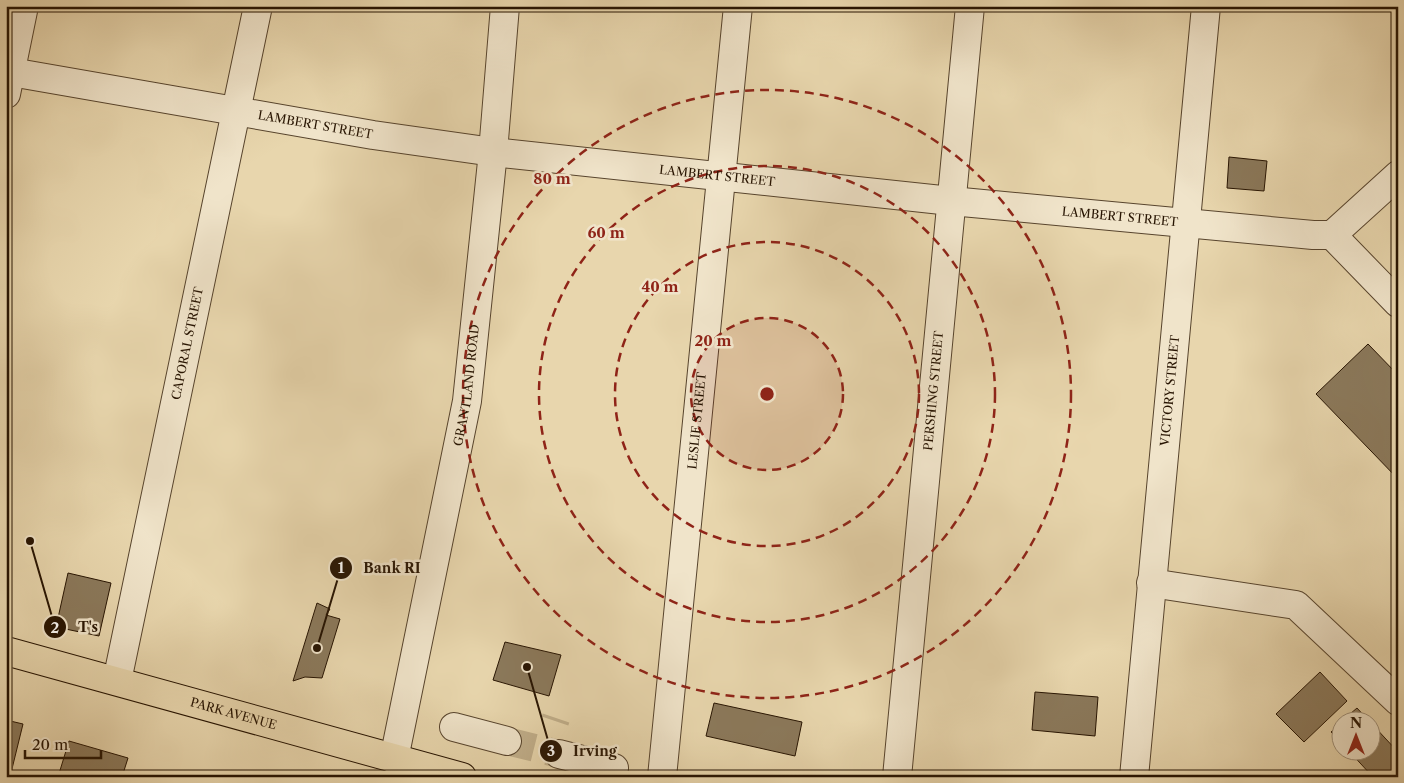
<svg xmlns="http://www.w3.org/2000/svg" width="1404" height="783" viewBox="0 0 1404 783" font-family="'Libre Caslon Text',serif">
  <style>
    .building { fill: #8b795b; stroke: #271402 }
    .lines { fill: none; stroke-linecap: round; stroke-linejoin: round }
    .minor-tunnel { stroke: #c1af8b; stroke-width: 28; stroke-dasharray: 28 14; stroke-linecap: butt }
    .minor-casing { stroke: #57442d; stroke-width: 30 }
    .major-casing { stroke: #271402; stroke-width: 30 }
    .minor { stroke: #f0e4ca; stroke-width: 28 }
    .major { stroke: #e8d6ad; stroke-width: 28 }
    .ring { fill: none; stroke: #8f2418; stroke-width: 2.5; stroke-dasharray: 9 6 }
    .labels { text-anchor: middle; stroke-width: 5; stroke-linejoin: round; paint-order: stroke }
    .street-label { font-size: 12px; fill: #271402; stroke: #f0e4ca }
    .centre { fill: #8f2418; stroke: #f0e4ca; stroke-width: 2.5 }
    .ring-label { font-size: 15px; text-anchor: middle; font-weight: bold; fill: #8f2418; stroke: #f0e4ca; stroke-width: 5; stroke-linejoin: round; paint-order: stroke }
    .leader { fill: none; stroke: #271402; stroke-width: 2 }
    .callout-dot { fill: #271402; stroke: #f0e4ca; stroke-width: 2 }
    .mark-label { font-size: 15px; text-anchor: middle; font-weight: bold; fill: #fff }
    .callout-label { font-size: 14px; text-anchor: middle; font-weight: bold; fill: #271402; stroke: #f0e4ca; stroke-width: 5; stroke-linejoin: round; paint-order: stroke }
  </style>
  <rect width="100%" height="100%" fill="#e8d6ad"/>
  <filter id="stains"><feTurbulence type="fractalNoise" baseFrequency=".004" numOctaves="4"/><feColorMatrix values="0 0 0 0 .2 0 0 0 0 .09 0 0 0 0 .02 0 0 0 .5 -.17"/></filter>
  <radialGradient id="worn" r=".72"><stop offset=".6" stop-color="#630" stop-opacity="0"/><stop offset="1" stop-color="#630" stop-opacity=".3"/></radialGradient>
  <g class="building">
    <path d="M1229 157 1267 161 1264 191 1227 188Z"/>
    <path d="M1368 344 1398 375V479L1316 394Z"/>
    <path d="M68 573 111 583 99 636 56 627Z"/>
    <path d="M317 603 330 609 326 615 340 619 322 678 305 677 293 681Z"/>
    <path d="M505 642 561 655 549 696 493 680Z"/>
    <path d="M1320 672 1347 701 1304 742 1276 714Z"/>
    <path d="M1035 692 1098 697 1095 736 1032 730Z"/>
    <path d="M714 703 802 722 795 756 706 736Z"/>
    <path d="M1357 708 1368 720H1343Z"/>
    <path d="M6 720 23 724 10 777H6Z"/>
    <path d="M1342 722V743L1331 732Z"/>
    <path d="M1372 724 1398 752V777H1373L1348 750H1372Z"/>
    <path d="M69 741 128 758 122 777H58Z"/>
  </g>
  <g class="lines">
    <g class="minor-tunnel">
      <path d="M555 721 556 718"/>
      <path d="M507 741 559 754"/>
    </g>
    <defs>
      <g id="minor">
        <path id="s1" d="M11 72 373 135 493 152 951 201 1313 235H1332L1398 303"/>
        <path d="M6 94 24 6"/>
        <path d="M1332 235 1398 175"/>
        <path d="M1151 583 1296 605 1398 701"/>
        <path id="s2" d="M117 681 258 6"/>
        <path d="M454 727 507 741"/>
        <path d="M559 754 614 768"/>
        <path id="s3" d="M394 759 467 401 493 152 505 6"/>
        <path id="s4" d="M662 777 738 6"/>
        <path id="s5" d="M897 777 970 6"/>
        <path id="s6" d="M1134 777 1206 6"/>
      </g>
      <g id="major">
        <path id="s7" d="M6 651 462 777"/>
      </g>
    </defs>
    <use href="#minor" class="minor-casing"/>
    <use href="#major" class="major-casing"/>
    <use href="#minor" class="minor"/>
    <use href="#major" class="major"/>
  </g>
  <circle cx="767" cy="394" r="76" fill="#8f2418" fill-opacity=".12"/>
  <g class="ring">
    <circle cx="767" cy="394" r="76"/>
    <circle cx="767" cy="394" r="152"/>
    <circle cx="767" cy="394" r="228"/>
    <circle cx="767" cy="394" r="304"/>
  </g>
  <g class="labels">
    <g class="street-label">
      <text dy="4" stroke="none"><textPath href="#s1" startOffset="309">LAMBERT STREET</textPath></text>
      <text dy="4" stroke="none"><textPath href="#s1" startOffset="714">LAMBERT STREET</textPath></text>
      <text dy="4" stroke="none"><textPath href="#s1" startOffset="1119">LAMBERT STREET</textPath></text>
      <text dy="4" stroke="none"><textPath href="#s2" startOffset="345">CAPORAL STREET</textPath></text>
      <text dy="4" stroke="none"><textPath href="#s3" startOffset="381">GRANTLAND ROAD</textPath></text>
      <text dy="4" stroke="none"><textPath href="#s5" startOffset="388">PERSHING STREET</textPath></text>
      <text dy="4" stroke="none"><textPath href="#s6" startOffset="388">VICTORY STREET</textPath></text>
      <text dy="4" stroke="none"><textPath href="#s4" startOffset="358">LESLIE STREET</textPath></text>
      <text dy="4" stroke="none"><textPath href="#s7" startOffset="236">PARK AVENUE</textPath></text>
    </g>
  </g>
  <circle cx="767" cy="394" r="8" class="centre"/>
  <g class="ring-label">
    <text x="552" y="184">80 m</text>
    <text x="606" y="238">60 m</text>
    <text x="660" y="292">40 m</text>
    <text x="713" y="346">20 m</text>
  </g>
  <path class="leader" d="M317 648L341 568M30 541L55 627M527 667L551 751"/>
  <g class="callout-dot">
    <circle cx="317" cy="648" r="5"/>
    <circle cx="30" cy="541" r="5"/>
    <circle cx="527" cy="667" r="5"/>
    <circle cx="341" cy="568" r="12"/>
    <circle cx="55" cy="627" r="12"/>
    <circle cx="551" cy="751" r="12"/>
  </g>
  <g class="mark-label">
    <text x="341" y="573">1</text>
    <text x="55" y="633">2</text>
    <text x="551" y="756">3</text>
  </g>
  <g class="callout-label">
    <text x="392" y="573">Bank RI</text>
    <text x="88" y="632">T's</text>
    <text x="595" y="756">Irving</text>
  </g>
  <rect width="1404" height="783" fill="none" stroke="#e8d6ad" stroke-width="25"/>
  <rect x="8" y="8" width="1389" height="768" fill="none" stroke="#271402" stroke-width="2.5"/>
  <rect x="12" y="12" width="1379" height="758" fill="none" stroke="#271402"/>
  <g transform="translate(1356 736)"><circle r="24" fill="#f0e4ca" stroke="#a0917a"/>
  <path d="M0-4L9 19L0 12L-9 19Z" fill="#8f2418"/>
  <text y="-8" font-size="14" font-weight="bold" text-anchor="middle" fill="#271402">N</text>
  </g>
  <path d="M25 750v8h76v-8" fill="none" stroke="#271402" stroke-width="2.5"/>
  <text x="32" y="750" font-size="15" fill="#271402" stroke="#f0e4ca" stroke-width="4" paint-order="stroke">20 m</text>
  <rect width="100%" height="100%" filter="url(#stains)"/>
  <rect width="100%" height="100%" fill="url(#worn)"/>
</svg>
